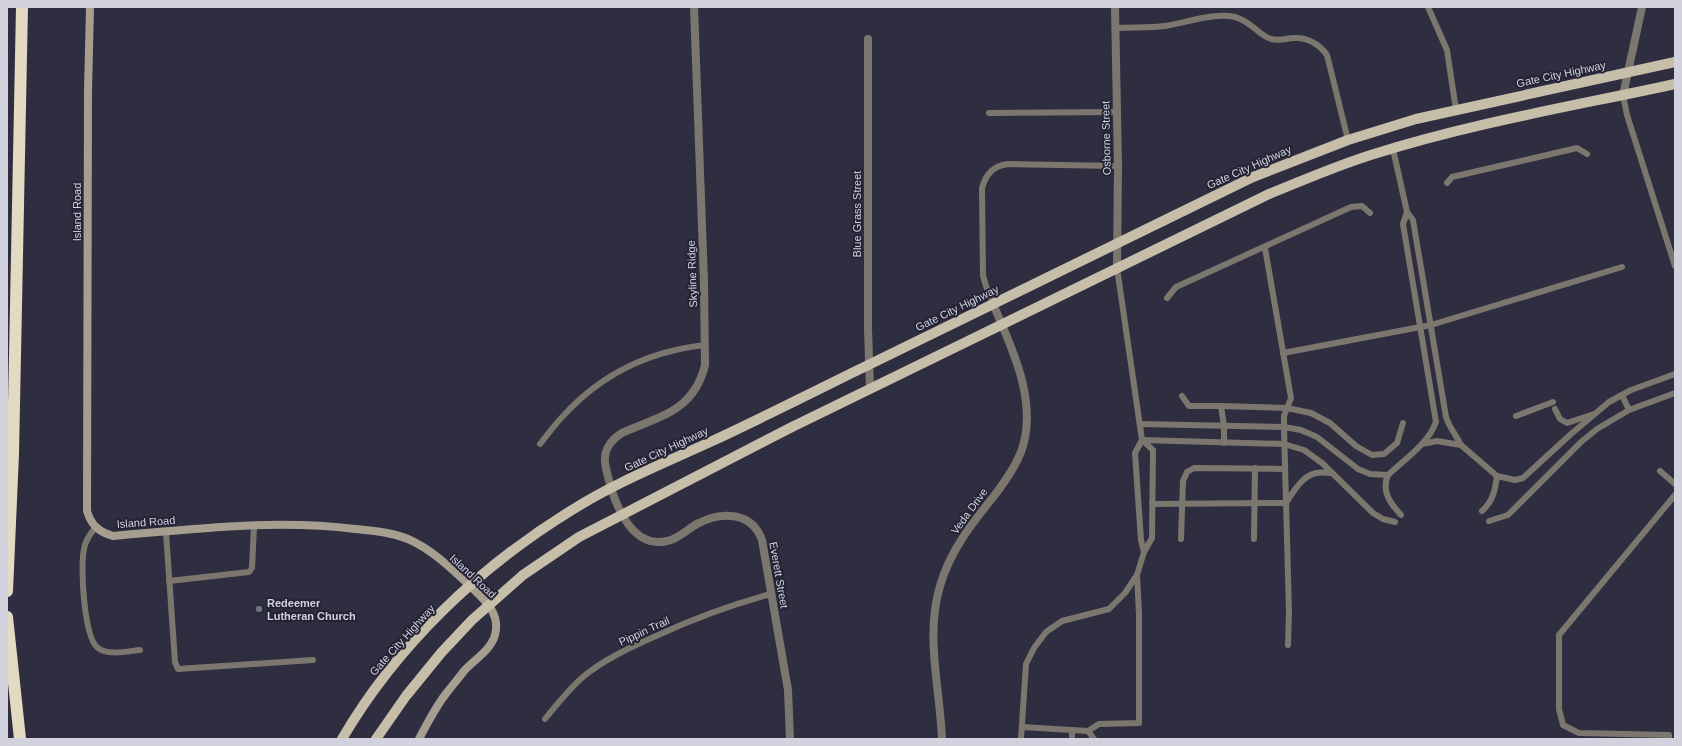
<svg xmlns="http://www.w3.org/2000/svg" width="1682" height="746" viewBox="0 0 1682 746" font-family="Arial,sans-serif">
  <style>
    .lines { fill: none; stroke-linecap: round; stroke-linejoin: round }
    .lane { stroke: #7c776e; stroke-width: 6 }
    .street { stroke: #7c776e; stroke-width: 8 }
    .secondary { stroke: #a69f90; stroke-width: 8 }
    .primary { stroke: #c7beaa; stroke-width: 10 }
    .highway { stroke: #e4dac2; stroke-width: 12 }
    .worship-dot { fill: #6b7280; stroke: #252436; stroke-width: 1.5 }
    .labels { text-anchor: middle; stroke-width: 4; stroke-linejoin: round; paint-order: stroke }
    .street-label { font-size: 11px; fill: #d2d2de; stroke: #252436 }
    .poi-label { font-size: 11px; font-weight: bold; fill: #d2d2de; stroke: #252436; text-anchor: start }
  </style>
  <rect width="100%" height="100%" fill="#2f2e41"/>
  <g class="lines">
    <g class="lane">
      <path d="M1428 7 1447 50 1456 110"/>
      <path d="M1116 28C1132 27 1149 28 1165 26 1186 23 1215 12 1235 17 1251 21 1258 35 1271 39 1279 41 1285 39 1293 38 1307 37 1319 44 1327 55L1348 140"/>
      <path d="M1623 95 1627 115 1675 266"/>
      <path d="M989 113 1117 112"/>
      <path d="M1393 149 1407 212 1413 220 1446 417C1449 427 1456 435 1461 445"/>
      <path d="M1447 183 1452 177 1577 148 1587 154"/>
      <path d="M1265 248 1291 398 1284 416V427L1289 612 1288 645"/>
      <path d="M1117 268 1142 440 1135 453 1141 540 1144 552"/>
      <path d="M1167 298 1176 287 1351 207 1362 206 1370 213"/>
      <path d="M993 304 987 289 983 276 982 188C986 174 993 166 1008 164L1118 166"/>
      <path d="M1283 353 1431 325 1622 267"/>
      <path d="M1622 395 1629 410"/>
      <path d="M1182 396 1189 406H1221L1287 408 1311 413 1330 423 1356 446 1372 455 1384 454 1397 443 1403 423"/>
      <path d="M1221 406 1224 426V443"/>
      <path d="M1555 409 1560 419 1567 423 1594 414"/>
      <path d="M1516 416 1553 402"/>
      <path d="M1140 424 1284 427 1301 430 1317 437 1358 469 1370 474 1388 475C1405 459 1428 444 1436 422L1403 224 1407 212"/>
      <path d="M1142 440 1284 444 1304 450 1322 463 1373 513 1383 519 1395 522"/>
      <path d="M540 444C548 434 556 423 565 414 603 373 651 351 705 345"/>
      <path d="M1422 444 1437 441 1461 445 1497 476 1515 480 1523 478 1571 434 1609 402 1631 390 1675 374"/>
      <path d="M1660 471 1675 484"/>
      <path d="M1388 475C1381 491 1390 503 1401 515"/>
      <path d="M1152 504 1286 503C1293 492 1302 476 1316 473 1321 472 1327 473 1332 473"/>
      <path d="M1482 511C1493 501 1495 491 1497 476"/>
      <path d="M1489 521 1508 515 1581 442 1597 429 1629 410 1675 393"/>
      <path d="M95 528C90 534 85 541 84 549 80 567 84 638 98 648 108 656 129 651 140 650"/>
      <path d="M166 532 175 662 178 669 313 660"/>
      <path d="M1181 539 1183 481 1187 472 1194 468 1285 469"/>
      <path d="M1254 539 1255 468"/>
      <path d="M169 581 249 572 252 568 254 526"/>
      <path d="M545 719C557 704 569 689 584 676 605 659 631 647 656 636 695 618 730 605 771 594"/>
      <path d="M1022 727 1088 731 1099 724 1139 723V614L1137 575"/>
      <path d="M1088 731 1094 739"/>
      <path d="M1021 739 1026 664 1034 648 1046 632 1062 621 1109 609 1125 593 1137 575 1144 552 1152 538 1153 450 1142 440"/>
      <path d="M1072 739V730"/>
      <path d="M1669 739V735L1579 733 1563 725 1559 709V635L1675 495"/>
    </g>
    <g class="street">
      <path d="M694 7 704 281 705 365C694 411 660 416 622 433 609 441 602 453 606 468 612 497 629 550 667 541 679 539 688 528 699 523 722 511 752 512 762 540L788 690 790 739"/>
      <path d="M1115 7 1118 166 1117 268"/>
      <path d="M868 39V329L870 389"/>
      <path d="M1623 95 1642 7"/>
      <path d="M942 739C940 688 925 636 940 586 950 551 972 523 994 496 1004 483 1015 467 1021 452 1039 403 1012 348 993 304"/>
    </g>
    <path class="secondary" d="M90 7 88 91 87 511C91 525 99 532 113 536 193 529 275 519 355 529 373 531 391 532 408 539 431 549 450 567 468 584 483 599 501 612 495 635 491 650 474 660 464 671 458 679 451 687 445 695 435 708 427 724 419 739"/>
    <g class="primary">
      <path d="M342 739C397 645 479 567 572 510 615 483 662 464 708 443 758 420 807 395 856 371 988 307 1120 241 1253 177L1348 140 1416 119 1675 62"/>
      <path d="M376 739 406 696 441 653 472 620 523 575 579 537 792 427 1269 194C1304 180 1338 165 1374 154 1472 123 1574 106 1675 84"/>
    </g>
    <g class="highway">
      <path d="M7 591 13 454 22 7"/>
      <path d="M7 617 20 739"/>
    </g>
  </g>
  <circle class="worship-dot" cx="259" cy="609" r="4"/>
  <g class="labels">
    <g class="street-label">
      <text transform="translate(1561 74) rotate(-12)" y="4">Gate City Highway</text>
      <text transform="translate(1106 138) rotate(-91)" y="4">Osborne Street</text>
      <text transform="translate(1249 167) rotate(-24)" y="4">Gate City Highway</text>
      <text transform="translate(77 212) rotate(-90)" y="4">Island Road</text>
      <text transform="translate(857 214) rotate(-90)" y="4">Blue Grass Street</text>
      <text transform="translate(692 274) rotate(-92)" y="4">Skyline Ridge</text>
      <text transform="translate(957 308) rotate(-26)" y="4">Gate City Highway</text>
      <text transform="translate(666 449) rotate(-25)" y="4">Gate City Highway</text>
      <text transform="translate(969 511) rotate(-54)" y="4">Veda Drive</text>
      <text transform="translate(146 522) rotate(-4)" y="4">Island Road</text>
      <text transform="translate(779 575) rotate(80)" y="4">Everett Street</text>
      <text transform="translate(473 576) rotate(43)" y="4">Island Road</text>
      <text transform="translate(644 631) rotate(-25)" y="4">Pippin Trail</text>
      <text transform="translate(402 640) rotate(-48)" y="4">Gate City Highway</text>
    </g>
    <g class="poi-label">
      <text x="267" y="607">Redeemer<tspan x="267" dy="13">Lutheran Church</tspan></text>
    </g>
  </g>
  <rect width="1682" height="746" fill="none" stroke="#d2d2de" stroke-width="16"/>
</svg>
